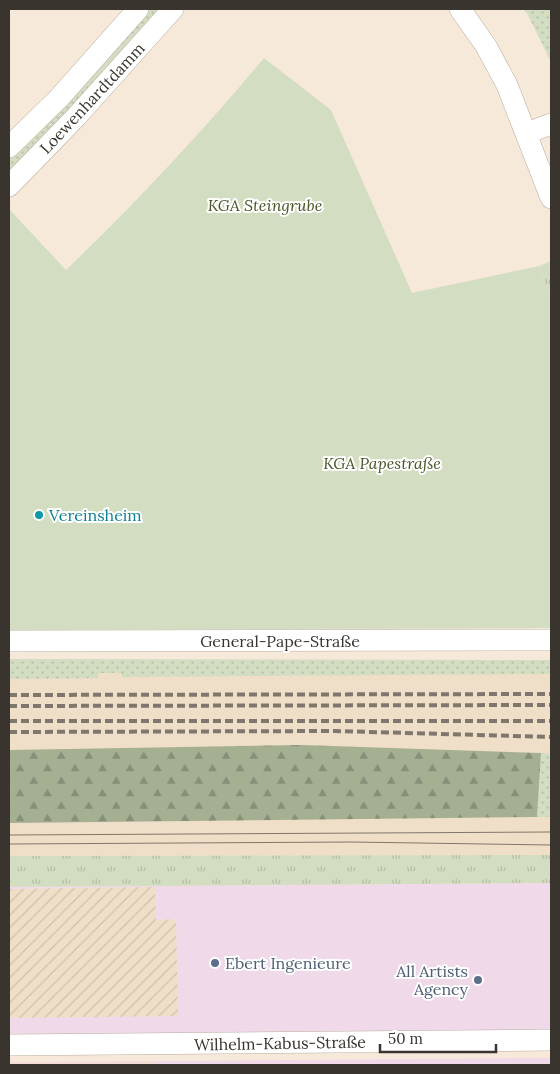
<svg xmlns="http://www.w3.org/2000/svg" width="560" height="1074" viewBox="0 0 560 1074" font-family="Lora,serif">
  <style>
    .commercial { fill: #f0dae9 }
    .industrial { fill: url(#industrial-furrows) }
    .education { fill: #f5dbd7 }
    .built { fill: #f0dfc8 }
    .grass { fill: url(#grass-dots) }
    .forest { fill: url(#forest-firs) }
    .park { fill: url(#park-tufts) }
    .garden { fill: #d3ddc1 }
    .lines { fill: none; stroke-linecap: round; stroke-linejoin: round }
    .minor-casing { stroke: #baad9e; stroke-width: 22 }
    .minor { stroke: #fff; stroke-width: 21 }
    .tram { stroke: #7f776d; stroke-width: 1 }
    .rail { stroke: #7f776d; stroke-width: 4; stroke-dasharray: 8 4; stroke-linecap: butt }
    .culture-dot { fill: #0f9aa8; stroke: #fff; stroke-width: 2 }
    .service-dot { fill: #5c6f8a; stroke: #fff; stroke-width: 2 }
    .labels { text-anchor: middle; stroke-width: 4; stroke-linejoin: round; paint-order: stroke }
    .street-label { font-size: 16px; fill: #39342e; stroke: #fff }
    .park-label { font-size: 16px; font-style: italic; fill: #475425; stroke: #fff }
    .culture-label { font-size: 16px; fill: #0d838f; stroke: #fff; text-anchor: start }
    .service-label { font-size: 16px; fill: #4e5e75; stroke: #fff; text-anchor: start }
  </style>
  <defs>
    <pattern id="industrial-furrows" width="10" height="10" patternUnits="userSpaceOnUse" patternTransform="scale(1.25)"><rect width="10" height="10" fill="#f0dfc8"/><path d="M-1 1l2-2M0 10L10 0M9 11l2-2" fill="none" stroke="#cfc0ac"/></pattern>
    <pattern id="grass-dots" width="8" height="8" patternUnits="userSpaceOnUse" patternTransform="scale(1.25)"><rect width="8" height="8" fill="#d3ddc1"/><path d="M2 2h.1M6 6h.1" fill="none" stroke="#b6bea6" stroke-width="1.8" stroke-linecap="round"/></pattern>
    <pattern id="forest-firs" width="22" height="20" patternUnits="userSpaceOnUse" patternTransform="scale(1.25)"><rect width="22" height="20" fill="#a5af92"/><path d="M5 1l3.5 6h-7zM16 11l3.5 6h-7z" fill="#878f78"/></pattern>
    <pattern id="park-tufts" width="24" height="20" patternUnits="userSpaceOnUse" patternTransform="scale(1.25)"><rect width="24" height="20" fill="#d3ddc1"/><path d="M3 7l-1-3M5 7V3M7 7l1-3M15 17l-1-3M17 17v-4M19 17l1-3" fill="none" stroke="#b6bea6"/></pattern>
  </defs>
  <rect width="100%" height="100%" fill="#f7e9d9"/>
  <g class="commercial">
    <path d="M551 883V1030L9 1035V887Z"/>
    <path d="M551 1058V1065H158L156 1061Z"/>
  </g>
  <path class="industrial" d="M155 887 156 920 176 919 178 1016 9 1018V889Z"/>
  <path class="education" d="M156 1061 158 1065H9V1062Z"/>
  <path class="built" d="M9 659 551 660V855L9 856Z"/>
  <g class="grass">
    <path d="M146 9H167L9 177V155Z"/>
    <path d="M523 9H551V62L528 15Z"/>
    <path d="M9 659 551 660V674L122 677 121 673H99L97 678 9 679Z"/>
    <path d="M541 753 551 754V817H537Z"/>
  </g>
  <path class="forest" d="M302 745 541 753 537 817 9 823V750Z"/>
  <g class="park">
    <path d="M551 261V301L539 266Z"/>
    <path d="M551 855V883L9 887V856Z"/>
  </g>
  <path class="garden" d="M264 58 331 110 412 293 539 266 551 301V628L9 630V212L10 210 66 270C136 203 202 132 264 58Z"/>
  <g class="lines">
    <defs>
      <g id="minor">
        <path d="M460 9 486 46 507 85 551 198"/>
        <path d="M527 133 551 124"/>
        <path d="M9 147 59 98 138 9"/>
        <path d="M9 186 76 117 173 9"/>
        <path d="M9 641 551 640"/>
        <path d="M9 1045 551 1040"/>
      </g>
    </defs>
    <use href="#minor" class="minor-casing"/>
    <use href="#minor" class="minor"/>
    <g class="tram">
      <path d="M9 835 551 832"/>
      <path d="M9 844 352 842 551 845"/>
    </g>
    <g class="rail">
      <path d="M9 695 551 694"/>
      <path d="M9 706 551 705"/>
      <path d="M9 721H551"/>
      <path d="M9 732 335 731 551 737"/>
    </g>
  </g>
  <circle class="culture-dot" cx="39" cy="515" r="5"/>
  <g class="service-dot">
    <circle cx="215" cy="963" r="5"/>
    <circle cx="478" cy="980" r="5"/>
  </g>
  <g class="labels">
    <g class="street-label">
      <text transform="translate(92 98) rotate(-47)" y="6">Loewenhardtdamm</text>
      <text x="280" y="647">General-Pape-Straße</text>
      <text transform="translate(280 1043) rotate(-1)" y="6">Wilhelm-Kabus-Straße</text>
    </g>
    <g class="park-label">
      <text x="265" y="211">KGA Steingrube</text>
      <text x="382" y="469">KGA Papestraße</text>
    </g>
    <g class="culture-label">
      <text x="49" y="521">Vereinsheim</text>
    </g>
    <g class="service-label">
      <text x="225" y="969">Ebert Ingenieure</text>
      <text x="468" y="977" text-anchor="end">All Artists<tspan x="468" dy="18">Agency</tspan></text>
    </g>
  </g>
  <rect width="560" height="1074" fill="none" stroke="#39342e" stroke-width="20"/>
  <path d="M380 1044v8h116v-8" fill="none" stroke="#39342e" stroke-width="2.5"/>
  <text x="388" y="1044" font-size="15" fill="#39342e" stroke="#ffffff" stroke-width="4" paint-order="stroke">50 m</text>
</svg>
